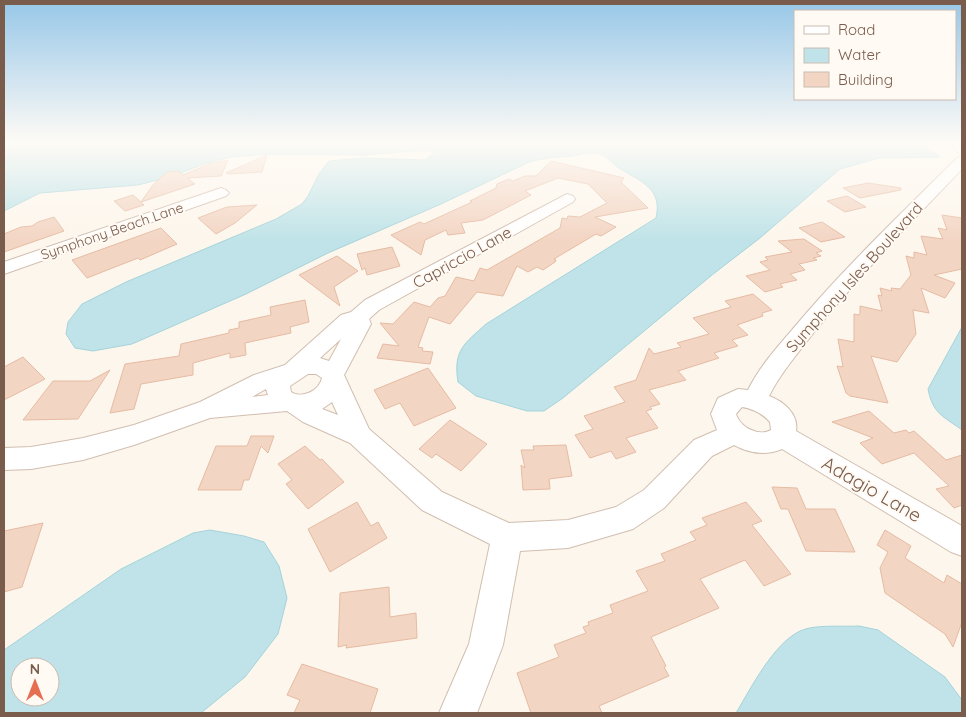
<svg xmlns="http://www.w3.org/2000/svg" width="966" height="717" viewBox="0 0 966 717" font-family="Quicksand,sans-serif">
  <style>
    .water { fill: #bfe3e8; stroke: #a5d3da; fill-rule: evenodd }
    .building { fill: #f3d5c3; stroke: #e6bba3 }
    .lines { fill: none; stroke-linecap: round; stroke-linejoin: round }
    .minor-casing { stroke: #d1beb0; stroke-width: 2 }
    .minor { fill: #fff; fill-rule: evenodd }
    .labels { text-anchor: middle; stroke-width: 4; stroke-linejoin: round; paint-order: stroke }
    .far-street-label { font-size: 14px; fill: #7a5c4d; stroke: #fffaf3 }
    .street-label { font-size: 16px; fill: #7a5c4d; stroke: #fffaf3 }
    .near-street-label { font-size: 19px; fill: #7a5c4d; stroke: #fffaf3 }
  </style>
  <rect width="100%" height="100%" fill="#fdf6ec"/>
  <g class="water">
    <path d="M4 141H917L940 157 879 158 840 169 760 238 712 275 563 398 544 411H527L476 396 458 382C453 350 464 344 486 324L656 218C663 188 640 181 619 168 611 163 608 155 597 153 588 151 580 155 571 156 556 157 543 158 529 162L441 204 328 253 246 294 132 344 93 351 75 348 66 334 68 322 82 304 126 282 276 219 302 204 308 196 319 174 329 161 363 158 425 160 437 151H410L365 155 268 154 230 157 204 164 173 176 138 185 40 193 4 211Z"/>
    <path d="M962 327V430C943 416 933 414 928 389Z"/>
    <path d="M210 530 244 536 264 542 279 566 287 598 278 634 245 677 201 713H4V650L121 569 193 533ZM20 667H50V697H20Z"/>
    <path d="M859 626 878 630 945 677 962 700V713H736C751 688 773 644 800 631 814 624 843 627 859 626Z"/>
  </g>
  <g class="building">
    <path d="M267 155 262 172 227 174 226 173Z"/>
    <path d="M228 160 221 176 187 178 195 184 141 202 144 205 125 211 114 201 133 195 141 202 153 185 167 172 178 171 183 175 209 164Z"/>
    <path d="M551 161 624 178 621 182 648 208 595 217 616 227 601 236 596 234 554 259 556 260 555 262 543 270 537 267 528 272 517 266 503 296 477 292 450 324 429 317 418 347 423 348 422 351 433 352 430 364 377 358 383 344 399 346 380 323 393 324 414 302 430 307 438 298 445 296 456 277 474 281 480 268 487 270 560 228 562 218 567 219 568 216 580 217 607 203 588 184 558 178 525 191 531 195 483 220 461 223 465 233 448 235 446 230 425 240 421 255 391 235 420 222 424 224 472 202 470 201 496 188 497 184 509 179 513 181 525 176H536Z"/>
    <path d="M868 183 901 188V190L860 198 843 188Z"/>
    <path d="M847 196 866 207 845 212 827 201Z"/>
    <path d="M257 205 235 223 216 234 198 218 227 207Z"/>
    <path d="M942 215 962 218V269L934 275 955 283 945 298 921 288 929 313 913 310 916 334 897 362 871 356 888 403 850 396 846 393 837 366 843 367 838 339 854 342V314L859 315 860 313V306L882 311 878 295 882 296 880 288 892 291 891 288 900 289 911 275 906 256 914 258V252L927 255 921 236 943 239 938 228 947 230Z"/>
    <path d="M54 217 64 231 4 252V234L21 227 32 226 38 222Z"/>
    <path d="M822 222 845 237 821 242 799 228Z"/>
    <path d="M161 228 177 244 140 260 138 258 87 278 72 260Z"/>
    <path d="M804 239 822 251 816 253 821 256 813 258 817 260 799 264 805 270 790 274 797 280 780 284 783 287 765 292 746 276 770 270 760 262 768 260 765 257 792 252 778 241Z"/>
    <path d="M392 247 400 266 367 275 365 268 362 270 357 254Z"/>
    <path d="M337 256 358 271 334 287 340 306 299 275Z"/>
    <path d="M753 294 772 310 762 313 763 316 737 325 748 335 732 340 738 346 714 353 719 358 678 371 686 380 649 390 660 404 650 407 652 409 646 411 658 428 626 438 636 452 616 459 611 451 590 458 575 435 593 429 584 416 625 402 614 387 636 380 649 348 654 354 681 347 677 343 709 334 693 318 731 307 725 301Z"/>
    <path d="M305 300 309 322 290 327 291 333 245 343 246 355 230 358V353L193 363V375L141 384 134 409 110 413 125 364 179 356 181 344 229 333V330L239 328V322L271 315 270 307Z"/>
    <path d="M23 357 45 379 4 400V367Z"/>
    <path d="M428 368 456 408 414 426 400 403 385 409 374 390Z"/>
    <path d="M110 370 78 419 23 420 53 381H90Z"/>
    <path d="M869 411 894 433 906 430 909 433 914 431 946 460 962 455V505L954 508 936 489 949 486 914 453 882 464 860 443 873 438 832 422Z"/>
    <path d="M450 420 487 444 461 471 436 454 432 458 419 449Z"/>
    <path d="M251 436H274L268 453 261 446 249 480H244L241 490H198L216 446H247Z"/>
    <path d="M566 445 572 476 549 479 550 489 523 490 521 465 525 468 521 450H534L533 446Z"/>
    <path d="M305 446 320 460 322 459 344 482 308 509 286 484 292 480 278 464Z"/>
    <path d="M772 487 797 488 806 509H835L855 552 806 551 788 509H781Z"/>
    <path d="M357 502 371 526 378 522 387 538 330 572 308 529Z"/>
    <path d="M746 502 762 521 752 525 791 574 764 586 745 560 700 579 719 608 651 637 666 666 664 667 669 676 599 706 602 713H531L517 673 559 657 554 645 586 633 583 627 589 625 588 622 613 613 610 605 648 591 636 571 665 561 661 554 696 540 690 532 707 525 702 518Z"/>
    <path d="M43 523 22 587 4 592V531Z"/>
    <path d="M885 530 911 546 905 558 944 583 947 575 962 584V622L953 647 945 634 885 593 880 568 888 552 877 545Z"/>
    <path d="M389 587 390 617 416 613 417 638 346 648 347 645 338 647 340 593Z"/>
    <path d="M302 664 378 689 370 713H294L300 700 287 695Z"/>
  </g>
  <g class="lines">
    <defs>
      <g id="minor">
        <path d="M950 141H962V153L957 152Z"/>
        <path d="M962 157V169C912 221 861 274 815 331 799 352 781 372 769 396 783 401 799 414 796 431L962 526V556L951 552 782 449C766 456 749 453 734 445L712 456 664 508 633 529 568 548 520 551 503 645 477 713H439L469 644 490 544 422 510 350 443 303 422 287 411 210 418 134 445 83 460 31 469 4 470V448L31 447 83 438 134 425 200 402 254 375 285 365 341 315 351 312 365 300 567 194 573 196 575 199 573 202 379 310 369 319 371 324 344 375 369 429 442 492 509 523 568 520 616 507 644 490 694 440 717 430 711 414 718 398 738 389 748 390C762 362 783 341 803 317 851 261 905 210 957 158ZM341 339 329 361 320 358ZM308 374H316L322 378C319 391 302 399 291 392L290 386ZM266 389 268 395 252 397ZM332 402 338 415 322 409ZM742 407C753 409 762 413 770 422L771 430C758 437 740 427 736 414Z"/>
        <path d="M221 188 226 190 229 193 226 196 4 274V262Z"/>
      </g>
    </defs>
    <use href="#minor" class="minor-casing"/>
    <use href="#minor" class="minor"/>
  </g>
  <linearGradient id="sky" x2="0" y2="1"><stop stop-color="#97c7e8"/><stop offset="0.59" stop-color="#fefbf6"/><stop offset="1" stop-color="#fefbf6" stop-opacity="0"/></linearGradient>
  <rect width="966" height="241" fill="url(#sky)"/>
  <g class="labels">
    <g class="far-street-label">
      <text transform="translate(112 231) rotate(-19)" y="5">Symphony Beach Lane</text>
    </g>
    <g class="street-label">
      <text transform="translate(462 257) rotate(-29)" y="6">Capriccio Lane</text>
      <text transform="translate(854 277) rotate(-48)" y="6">Symphony Isles Boulevard</text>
    </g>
    <g class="near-street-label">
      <text transform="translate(872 489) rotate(30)" y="7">Adagio Lane</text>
    </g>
  </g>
  <rect width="966" height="717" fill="none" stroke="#7a5c4d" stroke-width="10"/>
  <rect x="794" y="10" width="162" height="90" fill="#fffaf3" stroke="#cabbb1"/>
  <rect x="804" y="26" width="25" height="8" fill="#ffffff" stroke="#cabbb1"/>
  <text x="838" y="35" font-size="15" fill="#7a5c4d">Road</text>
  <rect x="804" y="48" width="25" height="15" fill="#bfe3e8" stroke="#cabbb1"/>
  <text x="838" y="60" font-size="15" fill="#7a5c4d">Water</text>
  <rect x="804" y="72" width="25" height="15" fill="#f3d5c3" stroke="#cabbb1"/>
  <text x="838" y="85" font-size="15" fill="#7a5c4d">Building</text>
  <g transform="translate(35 682)"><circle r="24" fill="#fffaf3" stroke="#cabbb1"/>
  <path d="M0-4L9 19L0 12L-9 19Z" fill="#e76f51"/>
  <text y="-8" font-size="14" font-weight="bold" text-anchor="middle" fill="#7a5c4d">N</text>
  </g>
</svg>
